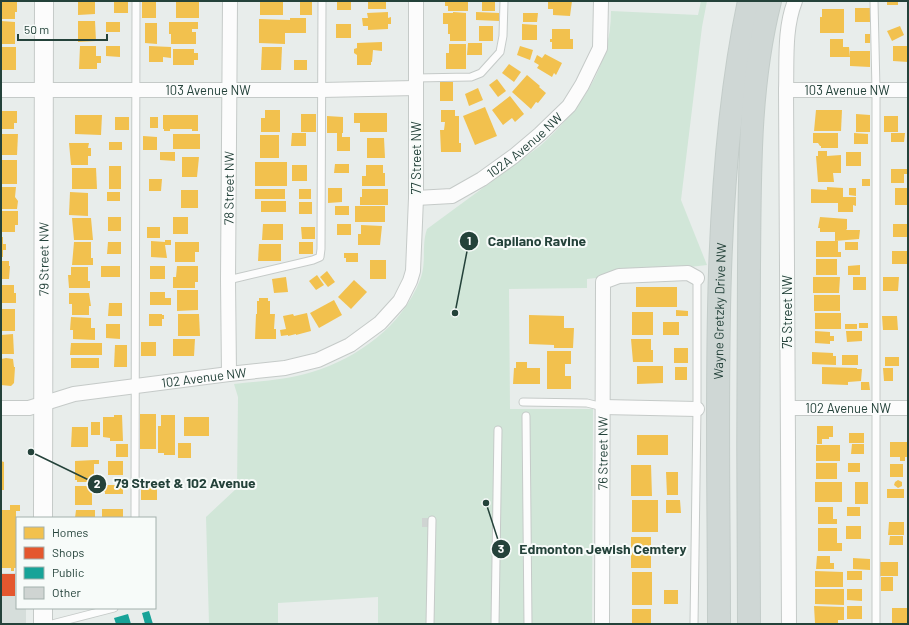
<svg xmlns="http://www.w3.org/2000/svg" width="909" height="625" viewBox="0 0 909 625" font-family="Barlow,sans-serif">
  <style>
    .built { fill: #d6dedb }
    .green { fill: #d1e6d8 }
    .homes { fill: #f2c14e }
    .shops { fill: #e4572e }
    .public { fill: #17a398 }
    .building { fill: #cfd4d2 }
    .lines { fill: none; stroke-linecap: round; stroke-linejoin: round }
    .service-casing { stroke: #c5cac8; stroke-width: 9 }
    .minor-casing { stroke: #c5cac8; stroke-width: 16 }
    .tertiary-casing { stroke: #c5cac8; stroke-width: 20 }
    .primary-casing { stroke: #c3ccc9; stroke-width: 24 }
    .service { stroke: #fcfcfc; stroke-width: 7 }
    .minor { stroke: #fcfcfc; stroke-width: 14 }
    .tertiary { stroke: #fcfcfc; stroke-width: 18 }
    .primary { stroke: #cfd7d5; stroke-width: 22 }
    .labels { text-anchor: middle; stroke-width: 4; stroke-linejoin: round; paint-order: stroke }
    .street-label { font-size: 13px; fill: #24423a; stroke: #f7fbf9 }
    .leader { fill: none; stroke: #24423a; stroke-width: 1.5 }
    .callout-dot { fill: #24423a; stroke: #f7fbf9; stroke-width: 1.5 }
    .mark-label { font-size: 12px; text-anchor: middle; font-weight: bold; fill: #fff }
    .callout-label { font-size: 14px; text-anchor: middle; font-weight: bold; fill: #24423a; stroke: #f7fbf9; stroke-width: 4; stroke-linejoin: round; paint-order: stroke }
  </style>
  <rect width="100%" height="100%" fill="#e8edeb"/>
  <path class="built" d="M1 573H17V608H26V624H1Z"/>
  <path class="green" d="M701 1H707L702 27 681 200 707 265 587 279V288L509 289 510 409H593L592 624H378V597L278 603V624H209L206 517 237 488 238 397 234 384C259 381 287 380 312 372 358 358 402 326 420 280 427 263 421 246 427 229L540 146C580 110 611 67 611 11L698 15Z"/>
  <g class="homes">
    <path d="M1 1H17V12H15V19H1Z"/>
    <path d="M78 1H95V14L78 15Z"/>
    <rect x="114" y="1" width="14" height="12"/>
    <rect x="142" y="1" width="14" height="17"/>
    <rect x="176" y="1" width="23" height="17"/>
    <rect x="260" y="1" width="23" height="14"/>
    <rect x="300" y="1" width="12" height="14"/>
    <rect x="337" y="1" width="14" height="9"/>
    <rect x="368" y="1" width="18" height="8"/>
    <path d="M445 1H468V11H448V6H445Z"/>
    <rect x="482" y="1" width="13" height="10"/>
    <path d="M548 1H572L570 16 553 15V9H548Z"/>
    <rect x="887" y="1" width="11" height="4"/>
    <rect x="855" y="8" width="16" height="14"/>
    <path d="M822 9H844V33H820V17H822Z"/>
    <path d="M388 12V18L391 17V24H388V29L368 30V26H363L362 18H368L367 13Z"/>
    <path d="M453 12 466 13V41H450V34H448V24H443V13H453Z"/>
    <path d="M476 12 499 13V21L476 20Z"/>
    <path d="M523 13H538L537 22H523Z"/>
    <path d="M290 18H306V33H285V44L259 43V19L290 20Z"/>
    <path d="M1 21 15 22V44H1Z"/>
    <path d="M78 21H95L96 41 78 42Z"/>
    <rect x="106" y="22" width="14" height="10"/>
    <path d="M169 22H198V29H192V32H196V44H171V34H169Z"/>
    <path d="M145 23H157V44L145 43Z"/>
    <rect x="336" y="24" width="15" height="14"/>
    <path d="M522 24 537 25V40H522Z"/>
    <rect x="479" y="26" width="14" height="15"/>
    <path d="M900 26 904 35 892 41 887 31Z"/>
    <path d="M552 29H570V39H573V49H552V42H550V39H552Z"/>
    <rect x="865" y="34" width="5" height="9"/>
    <path d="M830 39H843V47H849L850 57H830Z"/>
    <path d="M382 42V51L373 50 372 62H371V65H357V55L354 53V49L357 48V43Z"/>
    <path d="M468 43H482V55H467Z"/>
    <path d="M449 44H466V69H446V53H449Z"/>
    <path d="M80 46H96V56H101V63H97V69H79Z"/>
    <path d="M106 46H120V57L106 56Z"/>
    <path d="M149 46 171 47V58L163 57V62H149Z"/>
    <path d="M520 46 533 50 530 60 517 55Z"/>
    <path d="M893 46H908V62L893 61Z"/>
    <rect x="1" y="47" width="15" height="23"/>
    <path d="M262 47H282L281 70H261Z"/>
    <path d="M173 49H194V53H198V60H194V65H173Z"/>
    <path d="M850 51H870V67L850 66Z"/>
    <path d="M545 54 562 63 556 75 554 73 552 77 537 68 539 65 534 62 537 55 542 58Z"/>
    <rect x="294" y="60" width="13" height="10"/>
    <path d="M509 64 521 72 514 82 502 73Z"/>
    <path d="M527 75 540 86 539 87 546 93 538 103 536 102 531 109 512 92Z"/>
    <path d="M497 79 506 91 498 97 489 85Z"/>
    <rect x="440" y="82" width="13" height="19"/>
    <path d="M478 88 483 100 469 106 465 94Z"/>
    <path d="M510 96 524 114 515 122 512 118 503 125 492 110Z"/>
    <path d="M485 107 497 136 475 145 463 116Z"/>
    <path d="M265 110H280V132H261V118H265Z"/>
    <path d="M441 110H455V116H459V143H461V152H441L440 130H444L445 122H441Z"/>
    <path d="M816 110H842L841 131H814Z"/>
    <path d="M1 111H17V123H14V129H1Z"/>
    <path d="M354 113H387V132H360V123H354Z"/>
    <rect x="301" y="114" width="15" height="18"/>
    <path d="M856 114 870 115V132H856Z"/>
    <path d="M75 115H102L101 135 75 134Z"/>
    <path d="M163 115H198V131H192V129H170V131H164V129H163Z"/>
    <path d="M327 116 343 117V133H327Z"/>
    <rect x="884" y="116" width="14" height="16"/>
    <rect x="115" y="117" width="14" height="13"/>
    <rect x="150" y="117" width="8" height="11"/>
    <path d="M292 133H306V146H291Z"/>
    <path d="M337 133H342V137H350V151H337Z"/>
    <path d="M813 133H838V148H821V146H820L818 143H813Z"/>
    <path d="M854 133 868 134V144H854Z"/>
    <path d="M891 133H905L904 142H891Z"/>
    <path d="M1 134H18L17 155H1Z"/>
    <rect x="173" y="134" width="27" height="15"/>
    <rect x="260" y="135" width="19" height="23"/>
    <path d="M143 136 157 137V150H143Z"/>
    <path d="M367 138H384L385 158H367Z"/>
    <rect x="109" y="142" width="13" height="8"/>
    <path d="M69 143H89L88 148H91V156H88V165H71Z"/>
    <path d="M818 151H827V156L841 155V173H833L834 182H818L816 156H818Z"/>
    <path d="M160 152H175V161L160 160Z"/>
    <rect x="846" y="152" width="15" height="14"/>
    <path d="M182 157H199L197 177H182Z"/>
    <rect x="1" y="160" width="16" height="24"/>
    <rect x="255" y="162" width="32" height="24"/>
    <path d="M335 164H349V173H334Z"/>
    <rect x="292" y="165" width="15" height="16"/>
    <path d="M366 165H383V173H385V186H362V176H366Z"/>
    <rect x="109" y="166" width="12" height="23"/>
    <path d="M72 168H96L97 189H72Z"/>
    <path d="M891 169H908V174H904V183H891Z"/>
    <path d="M149 179H162L161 191H149Z"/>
    <rect x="862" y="179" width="8" height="7"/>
    <path d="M1 187H16L15 197 18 201 17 209H1Z"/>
    <path d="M827 187 843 188V197H856V206L853 205V212H838V203H811V189L827 190Z"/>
    <path d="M328 188H342V202L328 203Z"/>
    <path d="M849 188H856V196L849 195Z"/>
    <rect x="895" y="188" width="13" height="17"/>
    <rect x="255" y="189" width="30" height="10"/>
    <rect x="299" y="189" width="12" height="10"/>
    <path d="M362 189H388V205H360V197H362Z"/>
    <rect x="181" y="190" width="17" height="18"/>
    <path d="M70 192 88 193V216L69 215Z"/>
    <rect x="107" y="192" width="13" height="9"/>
    <rect x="261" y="201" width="25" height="11"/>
    <rect x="299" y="202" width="13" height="12"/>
    <rect x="335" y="206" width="14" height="9"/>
    <rect x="355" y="206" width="30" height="16"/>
    <path d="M1 211H18V225H15V232H1Z"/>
    <rect x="108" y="217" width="13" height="14"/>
    <rect x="173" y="217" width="15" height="17"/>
    <path d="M820 217 847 219V229L846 230H860L859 239 835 241V232H820V228H818Z"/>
    <path d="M72 218H91L93 240H74Z"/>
    <path d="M263 224H283V240H262Z"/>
    <rect x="337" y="224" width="14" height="11"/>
    <rect x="893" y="224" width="15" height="13"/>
    <path d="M361 225 382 226 380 245H358V234H361Z"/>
    <rect x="147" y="227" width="13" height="11"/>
    <path d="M301 227H315V239H302Z"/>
    <path d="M1 237H3V244H6V250H3V257H1Z"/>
    <path d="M165 240H171V245H165L167 258 151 257V241L165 242Z"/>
    <path d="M816 241H838V252H841V257H816Z"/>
    <path d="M74 242H91V258H93V265H72Z"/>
    <path d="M108 242H121V254H107Z"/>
    <path d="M175 242H199V252H195V262H175Z"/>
    <rect x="299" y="242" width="14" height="12"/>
    <rect x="845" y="242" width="13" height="8"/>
    <path d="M259 244H281V261H258Z"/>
    <rect x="892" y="251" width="15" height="13"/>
    <path d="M344 253H358V262H346V258H344Z"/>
    <rect x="816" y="259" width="21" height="16"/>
    <rect x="370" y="260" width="16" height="19"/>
    <path d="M1 261H9V266H10L9 279H1Z"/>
    <path d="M860 265V275H848V266Z"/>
    <rect x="101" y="266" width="19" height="11"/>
    <rect x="150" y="266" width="15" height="13"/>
    <path d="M177 266H198V282H195V288H173V277H176Z"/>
    <path d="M71 267H88V281H90V288H69L68 275H71Z"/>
    <path d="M327 271 335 282 328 287 320 277Z"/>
    <path d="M317 275 324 285 316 290 309 281Z"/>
    <path d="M286 277 288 292 274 293 272 279Z"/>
    <path d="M813 277H840L839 293H813Z"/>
    <rect x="853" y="277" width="13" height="13"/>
    <path d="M883 277H899L898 291H883Z"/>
    <path d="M354 280 367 292 351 309 338 297Z"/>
    <path d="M1 285H14V293H16V303H1Z"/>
    <rect x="636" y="287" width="41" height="20"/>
    <path d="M177 290H198V310L177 311Z"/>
    <path d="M150 292H165V298H171V305H150Z"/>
    <path d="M69 293H89L91 306H89V315H72V304H69Z"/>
    <rect x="814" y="295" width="26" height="16"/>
    <path d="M259 298H268V301H270V314H275L274 329H276V339H255L256 314H257V301H259Z"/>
    <path d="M334 300 342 315 319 328 310 313Z"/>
    <path d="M109 303H122V316H108Z"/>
    <rect x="1" y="309" width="14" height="22"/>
    <path d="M676 310 688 311V316H676Z"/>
    <rect x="632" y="312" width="21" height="23"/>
    <path d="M307 313 311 331 296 335V334L288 336V335L281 336 280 330 286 329 283 316 293 314 294 316Z"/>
    <rect x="815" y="313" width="26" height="16"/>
    <path d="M149 314H162V315H164V319H162V326H149Z"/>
    <path d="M178 314H199L200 336H178Z"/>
    <path d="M529 315 564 316V328H574L573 348H554V345L529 344Z"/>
    <path d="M882 316H897L898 330H883Z"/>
    <path d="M71 317 91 318V328H95V340L73 339V330H70Z"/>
    <rect x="663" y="322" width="16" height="13"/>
    <rect x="859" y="323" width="9" height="5"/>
    <path d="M106 324H120V339L106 338Z"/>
    <rect x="845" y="324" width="12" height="5"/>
    <path d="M815 331 830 332V336H834V341H830V344L815 343Z"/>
    <path d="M846 331H862V341L847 342Z"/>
    <path d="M13 334 14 354H1V335Z"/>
    <path d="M173 339H195L194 356H173Z"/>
    <path d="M631 339H651V350H653V362H633Z"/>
    <rect x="141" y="342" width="15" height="14"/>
    <path d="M71 343H102V355H70Z"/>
    <path d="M115 345H127V367H114Z"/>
    <rect x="674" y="348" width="14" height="15"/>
    <path d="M547 351H571V364H565V376H571V389H547Z"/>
    <path d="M812 352 833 353V356H836V365L812 364Z"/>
    <rect x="842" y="355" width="16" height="10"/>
    <rect x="885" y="357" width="14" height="9"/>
    <path d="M6 358 13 359 14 367H15L14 383 11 386 1 385V359Z"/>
    <rect x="71" y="358" width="28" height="10"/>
    <path d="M516 362H527V368H540V384H513L514 368H516Z"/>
    <path d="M637 366H663V383L637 384Z"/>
    <rect x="675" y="367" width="12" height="13"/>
    <path d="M822 367 857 368V369H862L861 381 848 382V385L822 384Z"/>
    <path d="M883 368H893V381H884Z"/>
    <path d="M861 382H869L870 390H861Z"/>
    <rect x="140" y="414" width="16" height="35"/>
    <path d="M114 415H122L123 441H110V438L103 437V417H114Z"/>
    <path d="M161 415H175V455H164V453H158V426H161Z"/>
    <rect x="184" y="417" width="25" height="19"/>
    <rect x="91" y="422" width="9" height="13"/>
    <path d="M817 426H833V437H829V439H822V444H817Z"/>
    <path d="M72 427H88V447H71Z"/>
    <rect x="849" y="433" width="15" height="10"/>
    <rect x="637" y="435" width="31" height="20"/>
    <path d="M890 442H907V457H905V461H900V457H890Z"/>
    <rect x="178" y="443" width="13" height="15"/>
    <rect x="116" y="444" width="12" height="13"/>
    <path d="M852 444H864V454H851Z"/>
    <rect x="816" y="445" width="24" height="16"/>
    <path d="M94 460H99V464H94V482H77V480H75V461Z"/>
    <path d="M1 461 4 462V490H1Z"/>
    <rect x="108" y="461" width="15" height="14"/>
    <rect x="816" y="463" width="21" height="16"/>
    <rect x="848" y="463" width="12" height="9"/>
    <rect x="890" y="464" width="13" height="13"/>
    <path d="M631 465H651L652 496H631Z"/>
    <path d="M666 472H678V495H667Z"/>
    <path d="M898 480 902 482V486L898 488 894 485 895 482Z"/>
    <rect x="815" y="482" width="27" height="20"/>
    <rect x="855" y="482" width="13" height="22"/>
    <path d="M157 483V500H141V484Z"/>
    <path d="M99 485H123V494H105V492H99Z"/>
    <rect x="75" y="486" width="17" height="19"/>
    <rect x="887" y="489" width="17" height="9"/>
    <rect x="632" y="500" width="26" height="32"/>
    <path d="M666 500H680L681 513H666Z"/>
    <path d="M10 505H20V511H16V568H14V571H11V568H1V510H10Z"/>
    <path d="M818 507H833V519H837V524H818Z"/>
    <rect x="847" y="507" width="13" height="9"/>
    <path d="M102 509H123V518L102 517Z"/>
    <path d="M76 510H95V518H75Z"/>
    <path d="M889 522H904V535H888Z"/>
    <rect x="846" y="526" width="15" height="13"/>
    <path d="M818 528H837V543H842V551H818Z"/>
    <path d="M890 536H903V545H889Z"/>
    <rect x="631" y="537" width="20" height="31"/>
    <path d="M817 556H830V563H834V569H816Z"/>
    <path d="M853 558 870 559V570L853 569Z"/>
    <rect x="880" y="562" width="18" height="14"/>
    <path d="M815 571 843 572V587H815Z"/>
    <rect x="847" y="571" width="15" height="9"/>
    <rect x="632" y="572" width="20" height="33"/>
    <rect x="881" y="577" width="12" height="14"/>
    <path d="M815 589H844V605L815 604Z"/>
    <path d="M847 589H862V601L847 600Z"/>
    <rect x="664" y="590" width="14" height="14"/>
    <path d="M814 606 844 607V620H838V623H815Z"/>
    <rect x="847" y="606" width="15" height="13"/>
    <rect x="892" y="608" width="16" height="16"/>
    <rect x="632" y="609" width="19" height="15"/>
  </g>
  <rect class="shops" x="1" y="574" width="14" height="22"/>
  <g class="public">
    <path d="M149 611 153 624H145L142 613Z"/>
    <path d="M128 614 131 624H116L114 618Z"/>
  </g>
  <rect class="building" x="422" y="518" width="7" height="9"/>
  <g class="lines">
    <defs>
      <g id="service">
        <path d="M874 1 876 90V624"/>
        <path d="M415 78 471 77 481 73 500 52 503 36 504 1"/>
        <path d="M228 280 313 260 320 257 321 249 322 1"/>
        <path d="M523 402 587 403 603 407"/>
        <path d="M526 416 528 624"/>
        <path d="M135 518 136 1"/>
        <path d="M52 624 114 608"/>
        <path d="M430 624 432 520"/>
        <path d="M495 624 498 430"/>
        <path d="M694 624 697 409V278"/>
      </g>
      <g id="minor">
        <path id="s1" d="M1 90H322L415 88"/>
        <path id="s2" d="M786 90H908"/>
        <path id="s3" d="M416 198 452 196 482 179 514 156 540 134 569 106 582 85 600 48 601 1"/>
        <path id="s4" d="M229 374 228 280 230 1"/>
        <path d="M603 407 697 409"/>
        <path id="s5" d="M1 408H29L74 394 229 374 285 368 318 360 350 345 380 323 400 301 410 281 413 271 416 198V1"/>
        <path id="s6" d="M788 408H908"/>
        <path id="s7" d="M602 624 603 282 619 276 688 273 697 278"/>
        <path d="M789 624 786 90C787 61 784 29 795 1"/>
      </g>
      <g id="tertiary">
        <path id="s8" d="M43 518 44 1"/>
        <path d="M43 608V624"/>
      </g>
      <g id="primary">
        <path id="s9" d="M719 624C719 507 716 389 720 272 723 181 730 91 749 1"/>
        <path d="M749 624C748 505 748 385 749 266 750 177 748 88 770 1"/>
      </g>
    </defs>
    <use href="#service" class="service-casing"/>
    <use href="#minor" class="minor-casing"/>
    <use href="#tertiary" class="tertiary-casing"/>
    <use href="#primary" class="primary-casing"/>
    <use href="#service" class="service"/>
    <use href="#minor" class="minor"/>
    <use href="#tertiary" class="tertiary"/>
    <use href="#primary" class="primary"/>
  </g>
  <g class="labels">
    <g class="street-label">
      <text dy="5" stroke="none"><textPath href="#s1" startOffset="207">103 Avenue NW</textPath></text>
      <text dy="5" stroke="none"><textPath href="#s2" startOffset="61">103 Avenue NW</textPath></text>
      <text dy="5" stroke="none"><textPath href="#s3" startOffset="125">102A Avenue NW</textPath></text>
      <text transform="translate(416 158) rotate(-90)" y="5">77 Street NW</text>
      <text dy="5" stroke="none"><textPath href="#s4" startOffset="186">78 Street NW</textPath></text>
      <text dy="5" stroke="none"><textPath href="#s8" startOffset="259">79 Street NW</textPath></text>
      <text dy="5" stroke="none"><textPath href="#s9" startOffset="313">Wayne Gretzky Drive NW</textPath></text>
      <text transform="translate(787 312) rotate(-90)" y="5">75 Street NW</text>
      <text dy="5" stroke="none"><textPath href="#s5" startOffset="206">102 Avenue NW</textPath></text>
      <text dy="5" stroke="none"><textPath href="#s6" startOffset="60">102 Avenue NW</textPath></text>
      <text dy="5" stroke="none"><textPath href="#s7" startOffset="171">76 Street NW</textPath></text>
    </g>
  </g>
  <path class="leader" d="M455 313L469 241M31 452L97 484M486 503L501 549"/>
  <g class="callout-dot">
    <circle cx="455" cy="313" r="4"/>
    <circle cx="31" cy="452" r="4"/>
    <circle cx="486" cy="503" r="4"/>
    <circle cx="469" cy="241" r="10"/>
    <circle cx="97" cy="484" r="10"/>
    <circle cx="501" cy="549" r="10"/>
  </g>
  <g class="mark-label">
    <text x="469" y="245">1</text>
    <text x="97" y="488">2</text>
    <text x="501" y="553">3</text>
  </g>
  <g class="callout-label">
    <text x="537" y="246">Capilano Ravine</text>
    <text x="185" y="488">79 Street &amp; 102 Avenue</text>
    <text x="603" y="554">Edmonton Jewish Cemtery</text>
  </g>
  <rect width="909" height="625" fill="none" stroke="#24423a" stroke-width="4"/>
  <rect x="16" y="517" width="140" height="92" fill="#f7fbf9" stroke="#a3b1ad"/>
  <rect x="24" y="527" width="20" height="12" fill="#f2c14e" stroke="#a3b1ad"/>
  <text x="52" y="537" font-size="12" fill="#24423a">Homes</text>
  <rect x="24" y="547" width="20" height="12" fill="#e4572e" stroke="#a3b1ad"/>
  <text x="52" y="557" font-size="12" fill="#24423a">Shops</text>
  <rect x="24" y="567" width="20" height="12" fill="#17a398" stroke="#a3b1ad"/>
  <text x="52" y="577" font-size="12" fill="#24423a">Public</text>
  <rect x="24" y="587" width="20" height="12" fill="#cfd4d2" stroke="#a3b1ad"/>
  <text x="52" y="597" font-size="12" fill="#24423a">Other</text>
  <path d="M18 34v6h89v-6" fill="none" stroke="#24423a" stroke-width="2"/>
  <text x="24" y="34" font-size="12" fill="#24423a" stroke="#f7fbf9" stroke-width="3" paint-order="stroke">50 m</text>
</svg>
